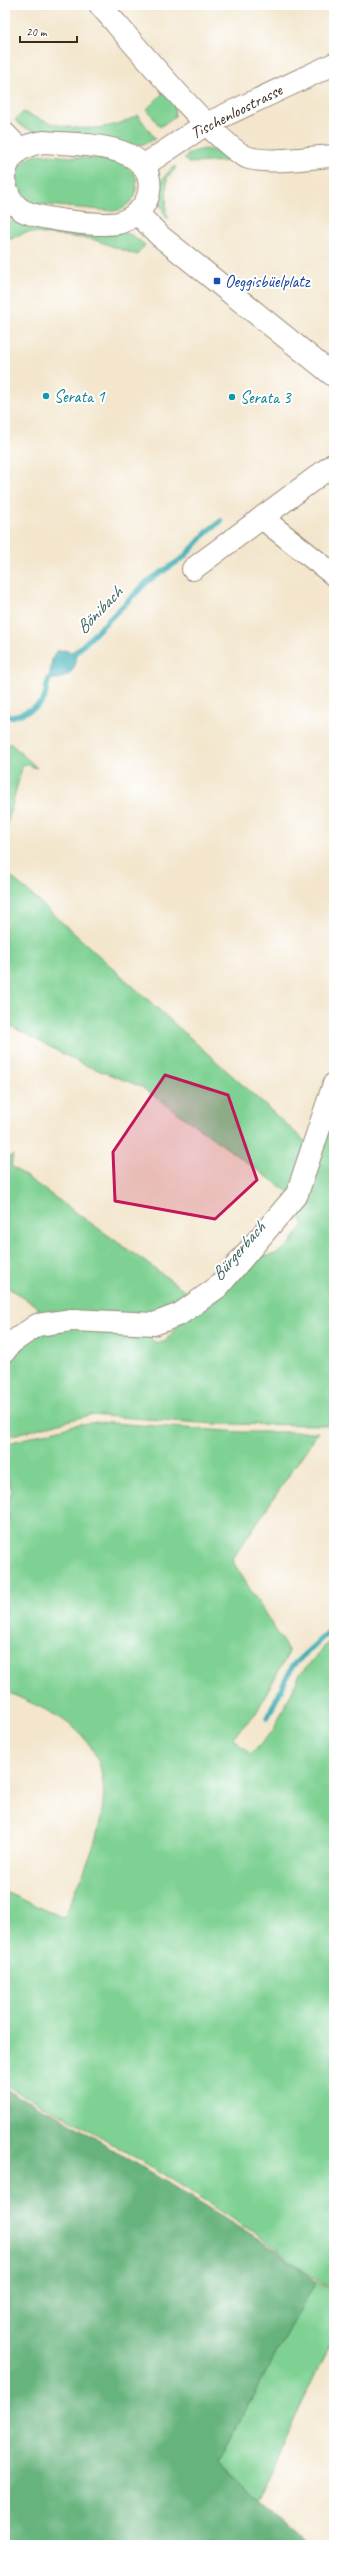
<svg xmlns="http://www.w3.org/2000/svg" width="339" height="2550" viewBox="0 0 339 2550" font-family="Caveat,sans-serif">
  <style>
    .green { fill: #7ed193; stroke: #5c7e58 }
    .forest { fill: #66b37d; stroke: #506e4e }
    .water { fill: #3eafb5; stroke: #3c6c6a }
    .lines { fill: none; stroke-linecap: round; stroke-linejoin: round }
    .stream { stroke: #3eafb5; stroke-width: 5.5 }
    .minor-casing { stroke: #978876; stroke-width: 24 }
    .major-casing { stroke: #978876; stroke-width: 24 }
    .minor { stroke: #fff; stroke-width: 22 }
    .major { stroke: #fff; stroke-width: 22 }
    .marked { fill: #c2185b; fill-opacity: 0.2; stroke: #c2185b; stroke-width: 3; stroke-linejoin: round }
    .transit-dot { fill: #1a4fb4; stroke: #fff; stroke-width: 1.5 }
    .culture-dot { fill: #0f9aa8; stroke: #fff; stroke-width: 1.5 }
    .labels { text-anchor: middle; stroke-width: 4; stroke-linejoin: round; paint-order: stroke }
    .street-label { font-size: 17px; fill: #3b2a1e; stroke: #fff }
    .transit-label { font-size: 17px; fill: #164399; stroke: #fff; text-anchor: start }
    .culture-label { font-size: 17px; fill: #0d838f; stroke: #fff; text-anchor: start }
    .water-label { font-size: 18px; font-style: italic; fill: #3c5f5a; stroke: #fff }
  </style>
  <rect width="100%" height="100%" fill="#fff"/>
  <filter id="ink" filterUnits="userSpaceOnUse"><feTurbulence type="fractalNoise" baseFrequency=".025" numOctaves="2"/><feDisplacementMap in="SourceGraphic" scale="8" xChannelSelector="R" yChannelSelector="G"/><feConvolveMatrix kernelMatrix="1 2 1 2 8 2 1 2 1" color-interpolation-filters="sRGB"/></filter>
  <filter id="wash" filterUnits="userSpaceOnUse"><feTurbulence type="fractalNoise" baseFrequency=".012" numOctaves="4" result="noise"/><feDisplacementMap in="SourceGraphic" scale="16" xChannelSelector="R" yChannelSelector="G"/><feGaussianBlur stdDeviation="0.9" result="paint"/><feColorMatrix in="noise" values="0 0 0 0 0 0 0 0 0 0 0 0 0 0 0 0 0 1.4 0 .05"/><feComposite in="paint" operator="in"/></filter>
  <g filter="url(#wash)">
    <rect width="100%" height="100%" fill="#f3e6cd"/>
    <g class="green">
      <path d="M162 88 174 103 175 116 160 127 147 109 162 94Z"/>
      <path d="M23 112C60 130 101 136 138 115L155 139 144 144 134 145 113 140 40 133 23 127 15 120Z"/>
      <path d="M205 149 218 152 234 161 188 163 184 158 192 152Z"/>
      <path d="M38 154 118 161 133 172 137 180 135 197 123 209 114 211 36 204C10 191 9 164 38 154Z"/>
      <path d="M175 166 176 168 167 178 166 212 169 217 167 219C154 196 154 184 175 166Z"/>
      <path d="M17 221 123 232 133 236 145 245 137 255 92 239 27 232 5 240V223Z"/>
      <path d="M10 743 37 768 23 764 5 832V748Z"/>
      <path d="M5 871 308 1144 291 1194 140 1086 82 1064 5 1023Z"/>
      <path d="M334 1106V1425L216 1424 90 1415 5 1437V1362C12 1355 19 1346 27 1341 59 1317 110 1330 147 1332L154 1342H165L179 1323 257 1256C282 1258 291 1243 304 1224L295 1211Z"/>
      <path d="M13 1155 11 1166 190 1294 167 1311 132 1318 36 1323 38 1307 5 1286V1160Z"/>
      <path d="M97 1422 241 1432H318L232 1560 289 1652 256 1713 233 1737 250 1754 273 1731 300 1674 334 1636V2287C305 2277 281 2251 256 2234 175 2181 92 2127 5 2086V1892L64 1918C92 1852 140 1764 57 1716 40 1706 22 1699 5 1691V1530L9 1516 6 1508 12 1491 5 1473V1444L74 1425Z"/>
      <path d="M316 2281 334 2289V2335L256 2500 218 2460Z"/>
    </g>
    <path class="forest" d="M5 2090 56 2114 265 2243 316 2281 218 2460 256 2500 304 2545H5Z"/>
    <path class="water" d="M76 649C77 653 76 654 76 658 75 675 64 680 49 679L52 659 56 651 64 650 71 652Z"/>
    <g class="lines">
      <g class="stream">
        <path d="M73 655 148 581 183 558 209 530 221 521"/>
        <path d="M5 714 11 717C21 714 42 708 45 696 47 687 46 681 54 673"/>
        <path d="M267 1718 293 1665 334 1627"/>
      </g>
    </g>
  </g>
  <g filter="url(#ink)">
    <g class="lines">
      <defs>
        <g id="minor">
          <path d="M100 5C124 32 222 151 249 158 273 164 309 157 334 156"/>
          <path d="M5 134 20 149"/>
          <path d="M262 518 334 575"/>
          <path d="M193 569 334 464"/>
          <path d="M5 1351 11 1343 37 1325 72 1320 154 1324 180 1314 218 1287 297 1194 334 1084"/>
        </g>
        <g id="major">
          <path d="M143 166 206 124 334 64"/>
          <path d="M5 173C9 153 25 144 44 142 76 145 157 141 149 192 147 206 134 217 122 222 106 228 34 219 20 209 12 203 7 193 5 183"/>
          <path d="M137 213 160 236 334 376"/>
        </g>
      </defs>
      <use href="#minor" class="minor-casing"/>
      <use href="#major" class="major-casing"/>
      <use href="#minor" class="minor"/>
      <use href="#major" class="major"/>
    </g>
  </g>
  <path class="marked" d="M165 1075 228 1095 257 1180 215 1219 115 1201 113 1152Z"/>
  <rect class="transit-dot" x="213" y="277" width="8" height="8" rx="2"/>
  <g class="culture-dot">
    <circle cx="46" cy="396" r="4"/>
    <circle cx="232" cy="397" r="4"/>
  </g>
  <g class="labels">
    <g class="street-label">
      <text transform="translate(236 111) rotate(-27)" y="6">Tischenloostrasse</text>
    </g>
    <g class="transit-label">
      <text x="225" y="287">Oeggisbüelplatz</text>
    </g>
    <g class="culture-label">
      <text x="54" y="402">Serata 1</text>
      <text x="240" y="403">Serata 3</text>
    </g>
    <g class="water-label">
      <text transform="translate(99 610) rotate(-46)" y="6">Bönibach</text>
      <text transform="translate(238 1251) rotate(-49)" y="6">Bürgerbach</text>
    </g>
  </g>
  <rect width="339" height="2550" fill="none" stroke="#fff" stroke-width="20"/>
  <path d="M20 36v6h57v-6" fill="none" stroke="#3b2a1e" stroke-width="2"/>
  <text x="26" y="36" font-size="12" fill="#3b2a1e" stroke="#ffffff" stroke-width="3" paint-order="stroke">20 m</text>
</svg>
